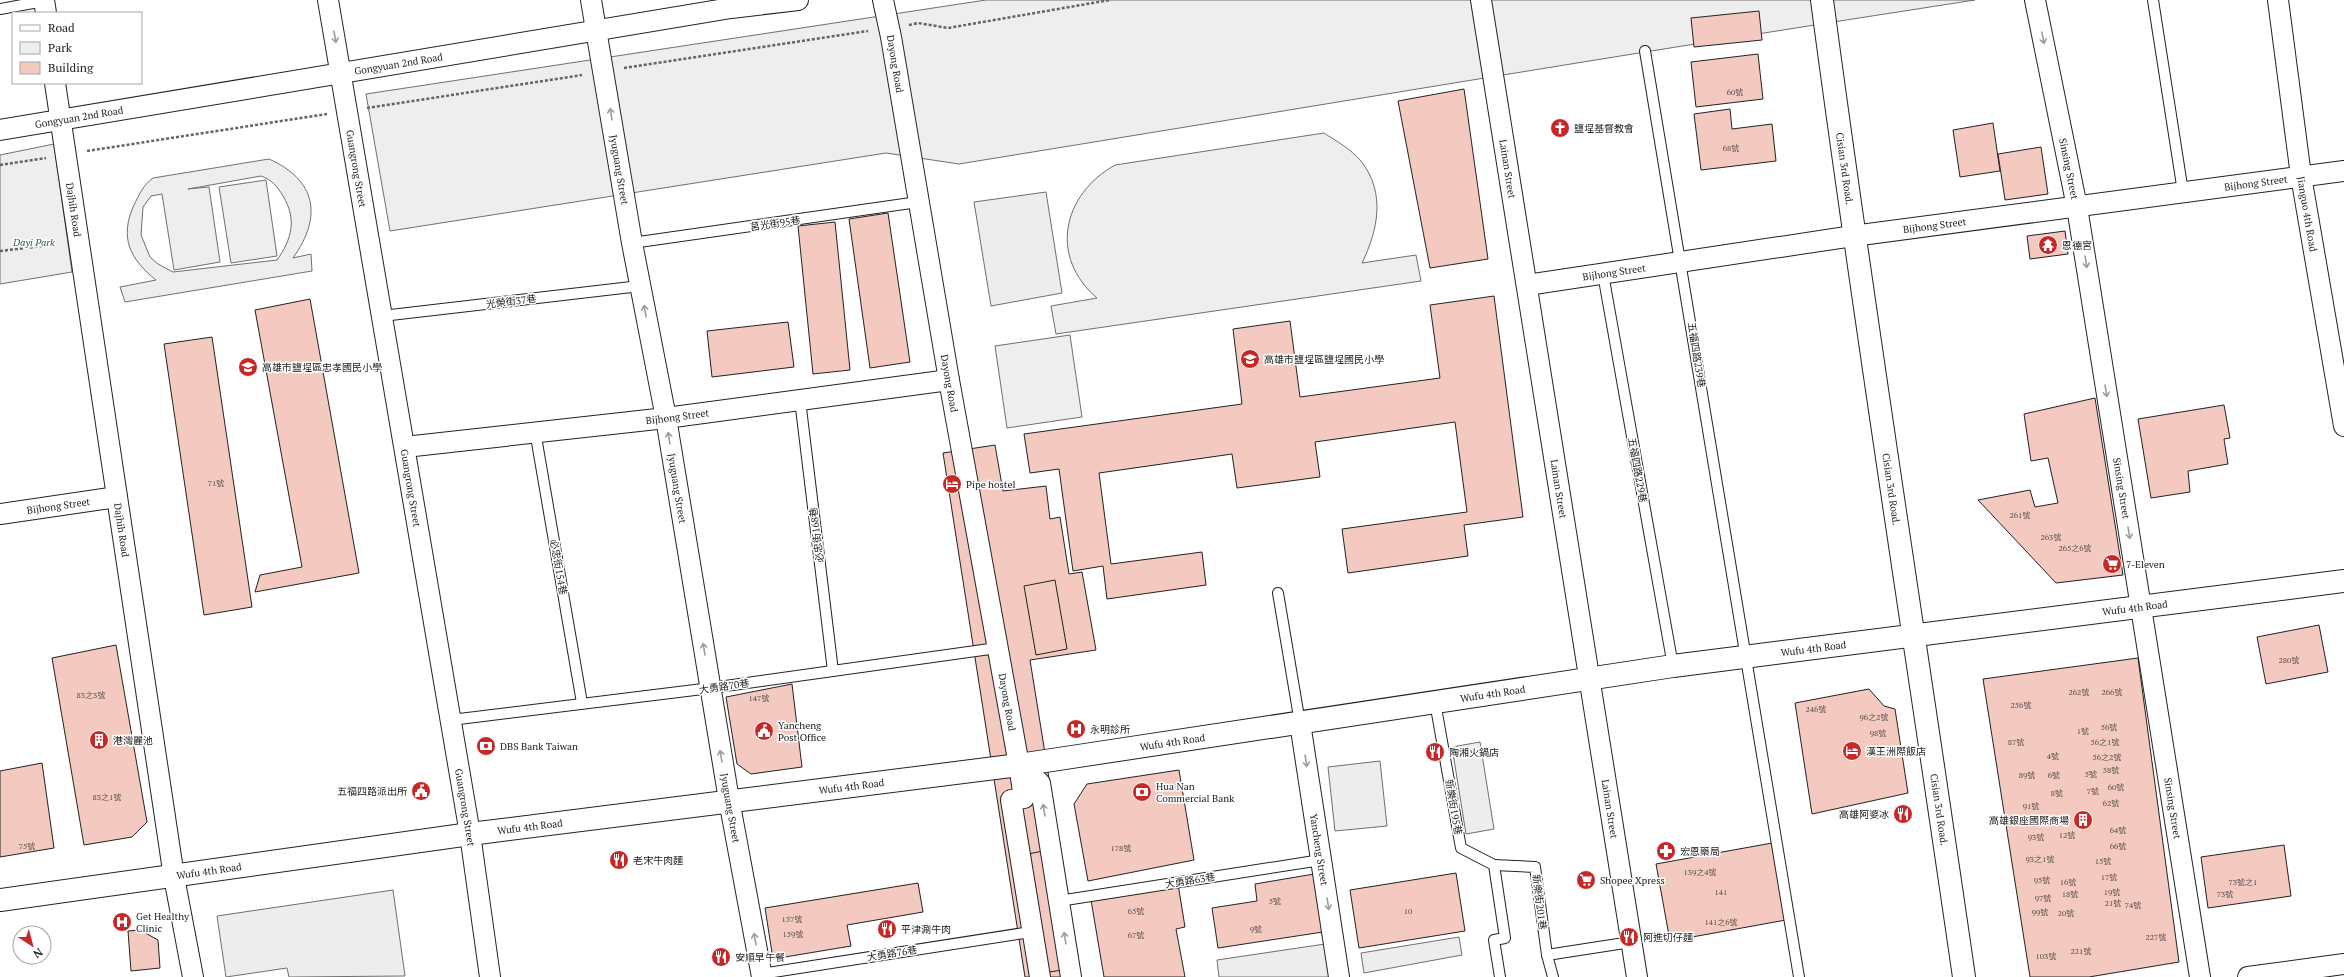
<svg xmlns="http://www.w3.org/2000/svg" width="2344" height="977" viewBox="0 0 2344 977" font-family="'PT Serif','Noto Sans TC',serif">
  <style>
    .green { fill: #eee; stroke: #6f6f6f; fill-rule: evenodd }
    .parking { fill: #ededed; stroke: #6f6f6f }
    .building { fill: #f3c9c0; stroke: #222 }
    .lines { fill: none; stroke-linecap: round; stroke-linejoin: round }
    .lane-casing { stroke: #222; stroke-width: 12 }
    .street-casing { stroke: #222; stroke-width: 22 }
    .secondary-casing { stroke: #222; stroke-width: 24 }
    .path { stroke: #646464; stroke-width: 2.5; stroke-dasharray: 3 2; stroke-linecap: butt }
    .lane { stroke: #fff; stroke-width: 10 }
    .street { stroke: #fff; stroke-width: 20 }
    .secondary { stroke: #fff; stroke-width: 22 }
    .oneway { stroke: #9c9c9c }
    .labels { text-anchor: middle; stroke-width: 3; stroke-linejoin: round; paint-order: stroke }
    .number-label { font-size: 8px; fill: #564c4a }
    .street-label { font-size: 10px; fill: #222; stroke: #fff }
    .poi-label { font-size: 10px; fill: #222; stroke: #fff; text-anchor: start }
    .park-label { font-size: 10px; font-style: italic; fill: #2f5e38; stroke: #fff }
  </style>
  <rect width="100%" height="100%" fill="#fff"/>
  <g class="green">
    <path d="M986 0H1975C1636 52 1298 109 959 164L886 153 390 231 366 94Z"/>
    <path d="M1324 133C1336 141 1351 149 1361 161 1386 193 1378 230 1362 263L1416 255 1421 281 1056 334 1051 306 1097 298C1049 257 1062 195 1115 165Z"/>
    <path d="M54 144 72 272 0 284V155Z"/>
    <path d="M269 159C316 180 323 216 293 258L311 254 312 271 125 302 120 287 156 280C130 259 119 238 134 205 139 195 143 185 153 178ZM261 176C272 180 277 186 283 196 297 219 292 239 277 260L173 272 158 264 150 257 141 235 143 207 151 196 162 194 174 270 220 262 209 187 188 189Z"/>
    <path d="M266 180 277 256 231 263 219 187Z"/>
    <path d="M1070 335 1082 417 1007 428 995 346Z"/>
  </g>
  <g class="parking">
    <path d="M1046 192 1062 293 991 306 974 202Z"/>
    <path d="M1480 742 1494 829 1466 834 1452 747Z"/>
    <path d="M1380 761 1387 826 1335 831 1328 767Z"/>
    <path d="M393 890 405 976 289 977 287 968 226 977 217 916Z"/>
    <path d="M1459 937 1462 955 1364 973 1361 953Z"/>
    <path d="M1325 944 1330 977H1219L1217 960Z"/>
  </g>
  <g class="building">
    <path d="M1759 11 1762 40 1694 47 1691 18Z"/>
    <path d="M1758 54 1763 99 1696 107 1691 62Z"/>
    <path d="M1464 89 1488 259 1430 268 1398 101Z"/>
    <path d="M1730 109 1732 129 1772 124 1776 161 1701 170 1694 114Z"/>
    <path d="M1993 123 2000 171 1960 177 1953 130Z"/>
    <path d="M2041 147 2048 194 2005 200 1998 154Z"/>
    <path d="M888 213 910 362 870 368 849 219Z"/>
    <path d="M835 222 850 370 813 374 798 226Z"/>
    <path d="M2065 231 2068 254 2030 259 2027 236Z"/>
    <path d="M1494 296 1523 517 1464 525 1468 556 1348 573 1342 529 1467 512 1455 422 1315 442 1320 477 1237 488 1232 454 1099 473 1111 564 1202 552 1206 585 1107 599 1103 566 1073 571 1059 469 1030 473 1024 434 1242 404 1233 329 1290 321 1300 397 1440 378 1430 305Z"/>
    <path d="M310 299 359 573 255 592 260 575 302 567 255 310Z"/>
    <path d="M788 322 794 367 712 377 707 331Z"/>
    <path d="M212 337 252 607 204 615 164 344Z"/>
    <path d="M2095 398 2123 575 2056 583 1978 500 2030 490 2035 507 2058 503 2048 458 2031 461 2024 414Z"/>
    <path d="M2224 405 2230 438 2224 439 2228 464 2188 471 2190 492 2151 498 2138 419Z"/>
    <path d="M995 445 1003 491 1046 486 1050 519 1060 517 1069 574 1082 572 1096 650 1030 660 1081 977H1025L943 453Z"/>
    <path d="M1055 580 1067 649 1036 655 1024 586Z"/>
    <path d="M2319 625 2328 672 2266 684 2257 637Z"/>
    <path d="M116 645 147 822 132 837 84 845 52 658Z"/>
    <path d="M2138 658 2179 962 2089 977H2030L1983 679Z"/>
    <path d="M792 684 802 767 751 774 737 764 726 697Z"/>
    <path d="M1869 689 1884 706 1895 709 1908 793 1812 814 1795 703Z"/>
    <path d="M42 763 54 848 0 857V771Z"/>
    <path d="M1179 770 1194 860 1088 881 1074 804 1087 784Z"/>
    <path d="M1034 804 1043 851 1028 854 1020 807Z"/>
    <path d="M1772 843 1786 920 1670 941 1656 864Z"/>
    <path d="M2284 845 2291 896 2208 908 2201 857Z"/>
    <path d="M1456 873 1465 931 1359 948 1350 890Z"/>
    <path d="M1314 874 1323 932 1218 948 1212 908 1257 901 1255 884Z"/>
    <path d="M918 883 923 912 847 925 851 946 773 959 765 908Z"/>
    <path d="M1178 884 1185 927 1176 929 1185 977H1104L1091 900Z"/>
    <path d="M140 930 158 940 160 968 131 971 128 931Z"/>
    <path d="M1062 970 1063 977H1044L1043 973Z"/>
  </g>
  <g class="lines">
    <defs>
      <g id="lane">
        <path d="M2153 0 2183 192"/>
        <path d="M0 9 44 1"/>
        <path d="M1645 51 1799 977"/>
        <path d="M632 243 918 202"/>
        <path d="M1603 274 1673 666"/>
        <path d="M382 316 640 286"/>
        <path d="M800 400 833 671"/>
        <path d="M535 431 582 703"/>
        <path d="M1278 593 1300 723"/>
        <path d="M1435 702 1461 848 1494 865 1505 938 1494 940 1500 977"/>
        <path d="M451 720 711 688 997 648"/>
        <path d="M1494 865 1535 867 1547 955 1553 977"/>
        <path d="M1059 901 1321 860"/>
        <path d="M1547 955 1631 942"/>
        <path d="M761 974 1024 933"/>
      </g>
      <g id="street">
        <path d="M44 0 46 13"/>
        <path id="s1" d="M328 0 470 834 490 977"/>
        <path id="s2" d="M591 0 632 243 666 418 729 800 762 977"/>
        <path id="s3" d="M883 0 891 37 949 380 1019 765 1024 798 1011 800 1040 977"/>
        <path id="s4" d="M1481 0 1637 977"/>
        <path id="s5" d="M2035 0 2077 207 2200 977"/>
        <path id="s6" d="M2278 0 2301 176 2344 426"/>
        <path id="s7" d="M55 83 174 877 193 977"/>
        <path id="s8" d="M0 130 731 8 798 0"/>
        <path id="s9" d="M1527 285 1853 236 2344 171"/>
        <path id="s10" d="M405 447 666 418 949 380"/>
        <path id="s11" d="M0 514 117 497"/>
        <path id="s12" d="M1300 723 1339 977"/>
        <path d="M1019 765 1040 783 1071 977"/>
        <path d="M2248 977 2344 964"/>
      </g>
      <g id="secondary">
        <path id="s13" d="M1822 0C1865 326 1917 651 1964 977"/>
        <path id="s14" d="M0 900 470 834 1019 765 1673 666 2344 581"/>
      </g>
    </defs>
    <use href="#lane" class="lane-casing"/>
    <use href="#street" class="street-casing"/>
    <use href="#secondary" class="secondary-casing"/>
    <g class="path">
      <path d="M909 25 918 23 948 28 1110 0"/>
      <path d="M624 68 868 31"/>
      <path d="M367 108 582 75"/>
      <path d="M87 151 327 114"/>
      <path d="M0 165 46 158"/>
      <path d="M0 251 43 246"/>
    </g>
    <use href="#lane" class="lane"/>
    <use href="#street" class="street"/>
    <use href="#secondary" class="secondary"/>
  </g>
  <defs><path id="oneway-shaft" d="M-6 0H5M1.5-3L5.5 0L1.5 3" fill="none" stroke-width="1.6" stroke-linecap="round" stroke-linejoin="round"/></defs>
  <g class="oneway">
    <use href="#oneway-shaft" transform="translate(335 37) rotate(80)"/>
    <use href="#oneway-shaft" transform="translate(2043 38) rotate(79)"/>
    <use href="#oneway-shaft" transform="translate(611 114) rotate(-99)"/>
    <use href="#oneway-shaft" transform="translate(2086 262) rotate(81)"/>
    <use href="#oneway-shaft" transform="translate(645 311) rotate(-101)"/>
    <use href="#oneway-shaft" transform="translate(2106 391) rotate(81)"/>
    <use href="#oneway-shaft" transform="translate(669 438) rotate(-99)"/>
    <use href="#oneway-shaft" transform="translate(2129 533) rotate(81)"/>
    <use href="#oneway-shaft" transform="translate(704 649) rotate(-99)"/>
    <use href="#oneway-shaft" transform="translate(721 756) rotate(-99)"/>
    <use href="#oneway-shaft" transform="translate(1306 761) rotate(81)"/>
    <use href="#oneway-shaft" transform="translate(1044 810) rotate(-99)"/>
    <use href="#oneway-shaft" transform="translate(1328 904) rotate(81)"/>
    <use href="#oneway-shaft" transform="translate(1065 938) rotate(-99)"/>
    <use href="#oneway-shaft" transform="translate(755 939) rotate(-101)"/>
  </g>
  <defs>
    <symbol id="church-disc" viewBox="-11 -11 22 22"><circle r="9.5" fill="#c62828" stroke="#fff"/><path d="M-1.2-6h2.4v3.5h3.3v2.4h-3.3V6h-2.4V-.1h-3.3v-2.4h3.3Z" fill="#fff"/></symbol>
    <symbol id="temple-disc" viewBox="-11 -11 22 22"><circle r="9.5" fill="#c62828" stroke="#fff"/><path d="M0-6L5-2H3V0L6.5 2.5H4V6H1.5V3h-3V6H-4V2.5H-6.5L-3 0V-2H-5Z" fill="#fff"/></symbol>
    <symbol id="school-disc" viewBox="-11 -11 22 22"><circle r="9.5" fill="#c62828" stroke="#fff"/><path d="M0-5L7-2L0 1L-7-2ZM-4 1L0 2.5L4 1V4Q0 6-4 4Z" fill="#fff"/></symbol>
    <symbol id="hotel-disc" viewBox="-11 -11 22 22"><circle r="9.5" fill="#c62828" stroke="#fff"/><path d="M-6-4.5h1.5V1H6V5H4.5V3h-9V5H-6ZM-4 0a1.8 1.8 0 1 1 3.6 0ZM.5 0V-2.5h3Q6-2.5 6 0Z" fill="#fff"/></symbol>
    <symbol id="supermarket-disc" viewBox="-11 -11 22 22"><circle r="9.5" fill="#c62828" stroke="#fff"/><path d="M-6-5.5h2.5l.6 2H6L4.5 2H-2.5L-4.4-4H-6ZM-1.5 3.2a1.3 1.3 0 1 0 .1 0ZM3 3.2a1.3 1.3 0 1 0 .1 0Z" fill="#fff"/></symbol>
    <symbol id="hospital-disc" viewBox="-11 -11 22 22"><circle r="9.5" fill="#c62828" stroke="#fff"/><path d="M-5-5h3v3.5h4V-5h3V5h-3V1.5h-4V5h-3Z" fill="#fff"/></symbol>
    <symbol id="civic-disc" viewBox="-11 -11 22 22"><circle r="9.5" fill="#c62828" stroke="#fff"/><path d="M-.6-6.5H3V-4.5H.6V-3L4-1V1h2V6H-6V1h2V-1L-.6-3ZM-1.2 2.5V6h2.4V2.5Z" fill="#fff"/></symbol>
    <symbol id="building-disc" viewBox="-11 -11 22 22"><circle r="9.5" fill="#c62828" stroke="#fff"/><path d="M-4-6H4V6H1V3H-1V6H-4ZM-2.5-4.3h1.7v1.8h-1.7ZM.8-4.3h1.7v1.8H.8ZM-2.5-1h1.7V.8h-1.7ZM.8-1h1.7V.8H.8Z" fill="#fff"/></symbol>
    <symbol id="bank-disc" viewBox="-11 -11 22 22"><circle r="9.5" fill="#c62828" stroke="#fff"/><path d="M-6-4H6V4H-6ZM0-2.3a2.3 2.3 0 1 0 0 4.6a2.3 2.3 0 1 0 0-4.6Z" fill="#fff"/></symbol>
    <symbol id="restaurant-disc" viewBox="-11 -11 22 22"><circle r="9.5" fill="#c62828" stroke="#fff"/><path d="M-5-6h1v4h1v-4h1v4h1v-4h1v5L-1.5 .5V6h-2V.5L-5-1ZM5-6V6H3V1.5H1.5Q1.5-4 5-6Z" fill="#fff"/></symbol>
    <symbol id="pharmacy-disc" viewBox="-11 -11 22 22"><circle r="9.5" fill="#c62828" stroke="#fff"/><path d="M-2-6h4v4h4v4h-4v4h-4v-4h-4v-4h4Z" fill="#fff"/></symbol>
  </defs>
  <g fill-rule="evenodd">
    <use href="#church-disc" x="1549" y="117" width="22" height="22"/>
    <use href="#temple-disc" x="2037" y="234" width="22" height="22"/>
    <use href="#school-disc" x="1239" y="348" width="22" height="22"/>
    <use href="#school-disc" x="237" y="356" width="22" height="22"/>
    <use href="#hotel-disc" x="941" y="473" width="22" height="22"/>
    <use href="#supermarket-disc" x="2101" y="553" width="22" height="22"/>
    <use href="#hospital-disc" x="1065" y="718" width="22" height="22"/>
    <use href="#civic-disc" x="753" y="720" width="22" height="22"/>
    <use href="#building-disc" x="88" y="729" width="22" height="22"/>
    <use href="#bank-disc" x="475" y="735" width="22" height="22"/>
    <use href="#hotel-disc" x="1841" y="740" width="22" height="22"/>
    <use href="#restaurant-disc" x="1424" y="741" width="22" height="22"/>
    <use href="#civic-disc" x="410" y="780" width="22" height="22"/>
    <use href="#bank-disc" x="1131" y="781" width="22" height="22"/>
    <use href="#restaurant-disc" x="1892" y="803" width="22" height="22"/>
    <use href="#building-disc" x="2072" y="809" width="22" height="22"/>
    <use href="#pharmacy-disc" x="1655" y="840" width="22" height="22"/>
    <use href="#restaurant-disc" x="608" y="849" width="22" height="22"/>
    <use href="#supermarket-disc" x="1575" y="869" width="22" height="22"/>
    <use href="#hospital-disc" x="111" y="911" width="22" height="22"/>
    <use href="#restaurant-disc" x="876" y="918" width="22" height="22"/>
    <use href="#restaurant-disc" x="1618" y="926" width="22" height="22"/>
    <use href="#restaurant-disc" x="710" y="946" width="22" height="22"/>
  </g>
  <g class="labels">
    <g class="number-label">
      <text x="1735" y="95">60號</text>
      <text x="1731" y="151">68號</text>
      <text x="216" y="486">71號</text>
      <text x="2020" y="518">261號</text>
      <text x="2051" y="540">263號</text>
      <text x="2075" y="551">265之6號</text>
      <text x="2289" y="663">280號</text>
      <text x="2079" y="695">262號</text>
      <text x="2112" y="695">266號</text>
      <text x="91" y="698">83之3號</text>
      <text x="759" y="701">147號</text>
      <text x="2021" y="708">256號</text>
      <text x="1816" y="712">246號</text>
      <text x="1874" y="720">96之2號</text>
      <text x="2109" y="730">56號</text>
      <text x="2083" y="734">1號</text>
      <text x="1878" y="736">98號</text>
      <text x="2016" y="745">87號</text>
      <text x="2105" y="745">56之1號</text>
      <text x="2053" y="759">4號</text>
      <text x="2107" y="760">56之2號</text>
      <text x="2111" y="773">58號</text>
      <text x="2091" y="777">5號</text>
      <text x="2027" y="778">89號</text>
      <text x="2054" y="778">6號</text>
      <text x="2116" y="790">60號</text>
      <text x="2093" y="794">7號</text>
      <text x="2057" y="796">8號</text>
      <text x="107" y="800">83之1號</text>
      <text x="2111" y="806">62號</text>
      <text x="2031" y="809">91號</text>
      <text x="2118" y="833">64號</text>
      <text x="2067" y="838">12號</text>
      <text x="2036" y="840">93號</text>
      <text x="27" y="849">75號</text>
      <text x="2118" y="849">66號</text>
      <text x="1121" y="851">178號</text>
      <text x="2040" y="862">93之1號</text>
      <text x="2103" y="864">15號</text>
      <text x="1700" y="875">139之4號</text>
      <text x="2109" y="880">17號</text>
      <text x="2042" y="883">95號</text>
      <text x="2068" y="885">16號</text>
      <text x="2243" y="885">73號之1</text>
      <text x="1721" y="895">141</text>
      <text x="2112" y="895">19號</text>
      <text x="2070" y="897">18號</text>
      <text x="2225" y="897">73號</text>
      <text x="2043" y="901">97號</text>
      <text x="1275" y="904">5號</text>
      <text x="2113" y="906">21號</text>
      <text x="2133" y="908">74號</text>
      <text x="1136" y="914">65號</text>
      <text x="1408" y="914">10</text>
      <text x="2040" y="915">99號</text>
      <text x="2066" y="916">20號</text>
      <text x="792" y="922">157號</text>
      <text x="1721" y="925">141之6號</text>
      <text x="1256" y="932">9號</text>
      <text x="793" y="937">159號</text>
      <text x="1136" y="938">67號</text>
      <text x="2156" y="940">227號</text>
      <text x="2081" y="954">221號</text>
      <text x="2046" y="959">103號</text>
    </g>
    <g class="street-label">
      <text dy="4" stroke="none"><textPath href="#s3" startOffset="65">Dayong Road</textPath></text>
      <text dy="4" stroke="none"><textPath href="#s8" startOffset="404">Gongyuan 2nd Road</textPath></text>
      <text dy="4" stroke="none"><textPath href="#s8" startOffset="80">Gongyuan 2nd Road</textPath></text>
      <text dy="4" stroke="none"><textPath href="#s13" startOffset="170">Cisian 3rd Road.</textPath></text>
      <text dy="4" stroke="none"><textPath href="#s5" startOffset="172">Sinsing Street</textPath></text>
      <text dy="4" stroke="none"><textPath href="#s1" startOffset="171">Guangrong Street</textPath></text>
      <text dy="4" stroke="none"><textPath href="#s2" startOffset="172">Jyuguang Street</textPath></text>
      <text dy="4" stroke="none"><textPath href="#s4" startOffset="171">Lainan Street</textPath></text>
      <text dy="4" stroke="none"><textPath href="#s9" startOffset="736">Bijhong Street</textPath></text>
      <text dy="4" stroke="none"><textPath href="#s7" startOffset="128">Dajhih Road</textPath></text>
      <text dy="4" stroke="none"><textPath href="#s6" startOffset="216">Jianguo 4th Road</textPath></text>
      <text transform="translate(775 223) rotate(-8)" y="4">莒光街95巷</text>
      <text dy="4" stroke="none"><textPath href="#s9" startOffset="412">Bijhong Street</textPath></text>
      <text dy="4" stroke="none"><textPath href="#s9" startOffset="88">Bijhong Street</textPath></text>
      <text transform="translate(511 301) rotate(-7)" y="4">光榮街37巷</text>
      <text transform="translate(1697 355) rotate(81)" y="4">五福四路239巷</text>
      <text dy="4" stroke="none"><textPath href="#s3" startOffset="389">Dayong Road</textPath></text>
      <text dy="4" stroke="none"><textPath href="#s10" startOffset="274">Bijhong Street</textPath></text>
      <text transform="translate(1638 470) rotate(80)" y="4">五福四路229巷</text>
      <text dy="4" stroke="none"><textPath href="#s1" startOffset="495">Guangrong Street</textPath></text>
      <text dy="4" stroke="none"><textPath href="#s2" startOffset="496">Jyuguang Street</textPath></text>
      <text dy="4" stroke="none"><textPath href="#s4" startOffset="495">Lainan Street</textPath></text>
      <text dy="4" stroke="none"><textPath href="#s5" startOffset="496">Sinsing Street</textPath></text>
      <text dy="4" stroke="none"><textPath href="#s13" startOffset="494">Cisian 3rd Road.</textPath></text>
      <text dy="4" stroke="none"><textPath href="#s11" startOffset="59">Bijhong Street</textPath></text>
      <text dy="4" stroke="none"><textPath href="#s7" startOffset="452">Dajhih Road</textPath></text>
      <text transform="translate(816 535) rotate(-97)" y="4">必忠街168巷</text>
      <text transform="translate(559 567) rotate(80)" y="4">必忠街154巷</text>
      <text dy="4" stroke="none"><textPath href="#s14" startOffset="2155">Wufu 4th Road</textPath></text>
      <text dy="4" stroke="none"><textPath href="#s14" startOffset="1831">Wufu 4th Road</textPath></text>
      <text transform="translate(724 686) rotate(-8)" y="4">大勇路70巷</text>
      <text dy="4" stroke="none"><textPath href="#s14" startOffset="1507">Wufu 4th Road</textPath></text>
      <text dy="4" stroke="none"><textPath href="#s3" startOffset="713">Dayong Road</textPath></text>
      <text dy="4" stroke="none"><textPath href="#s14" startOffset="1183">Wufu 4th Road</textPath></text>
      <text dy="4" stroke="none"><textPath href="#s14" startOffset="859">Wufu 4th Road</textPath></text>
      <text transform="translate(1454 807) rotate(80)" y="4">新樂街195巷</text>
      <text dy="4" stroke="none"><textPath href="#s1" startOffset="819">Guangrong Street</textPath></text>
      <text dy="4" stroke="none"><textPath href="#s2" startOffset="820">Jyuguang Street</textPath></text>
      <text dy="4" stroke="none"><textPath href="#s4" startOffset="819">Lainan Street</textPath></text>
      <text dy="4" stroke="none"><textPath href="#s5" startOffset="820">Sinsing Street</textPath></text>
      <text dy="4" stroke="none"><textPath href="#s13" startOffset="818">Cisian 3rd Road.</textPath></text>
      <text dy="4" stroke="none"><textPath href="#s14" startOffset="535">Wufu 4th Road</textPath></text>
      <text dy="4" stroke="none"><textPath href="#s12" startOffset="128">Yancheng Street</textPath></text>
      <text dy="4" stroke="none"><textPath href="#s14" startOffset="211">Wufu 4th Road</textPath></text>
      <text transform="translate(1190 880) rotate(-9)" y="4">大勇路63巷</text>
      <text transform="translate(1540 902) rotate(83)" y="4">新樂街201巷</text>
      <text transform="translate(892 953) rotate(-9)" y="4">大勇路76巷</text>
    </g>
    <g class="poi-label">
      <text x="1574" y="132">鹽埕基督教會</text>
      <text x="2062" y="249">恩德宮</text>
      <text x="1264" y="363">高雄市鹽埕區鹽埕國民小學</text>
      <text x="262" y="371">高雄市鹽埕區忠孝國民小學</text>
      <text x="966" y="488">Pipe hostel</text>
      <text x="2126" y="568">7-Eleven</text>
      <text x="778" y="729">Yancheng<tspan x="778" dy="12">Post Office</tspan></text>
      <text x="1090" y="733">永明診所</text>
      <text x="113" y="744">港灣麗池</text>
      <text x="500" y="750">DBS Bank Taiwan</text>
      <text x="1866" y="755">漢王洲際飯店</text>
      <text x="1449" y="756">陶湘火鍋店</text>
      <text x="1156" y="790">Hua Nan<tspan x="1156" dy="12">Commercial Bank</tspan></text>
      <text x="407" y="795" text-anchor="end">五福四路派出所</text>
      <text x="1889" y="818" text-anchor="end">高雄阿婆冰</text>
      <text x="2069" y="824" text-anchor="end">高雄銀座國際商場</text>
      <text x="1680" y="855">宏恩藥局</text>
      <text x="633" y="864">老宋牛肉麵</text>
      <text x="1600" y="884">Shopee Xpress</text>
      <text x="136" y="920">Get Healthy<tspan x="136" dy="12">Clinic</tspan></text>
      <text x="901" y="933">平津涮牛肉</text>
      <text x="1643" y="941">阿進切仔麵</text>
      <text x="735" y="961">安順早午餐</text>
    </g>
    <g class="park-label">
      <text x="34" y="246">Dayi Park</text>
    </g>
  </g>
  <rect x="12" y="12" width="130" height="72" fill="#ffffff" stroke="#a7a7a7"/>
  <rect x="20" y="25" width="20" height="6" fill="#ffffff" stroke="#a7a7a7"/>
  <text x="48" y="32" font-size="12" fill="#222222">Road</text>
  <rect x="20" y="42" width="20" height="12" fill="#eeeeee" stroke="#a7a7a7"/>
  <text x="48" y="52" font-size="12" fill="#222222">Park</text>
  <rect x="20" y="62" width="20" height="12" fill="#f3c9c0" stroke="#a7a7a7"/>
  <text x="48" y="72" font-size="12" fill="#222222">Building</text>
  <g transform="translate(32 945) rotate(144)"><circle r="19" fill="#ffffff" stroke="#a7a7a7"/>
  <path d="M0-3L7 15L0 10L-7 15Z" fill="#c62828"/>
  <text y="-6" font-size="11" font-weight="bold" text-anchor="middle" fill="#222222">N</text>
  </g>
</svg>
